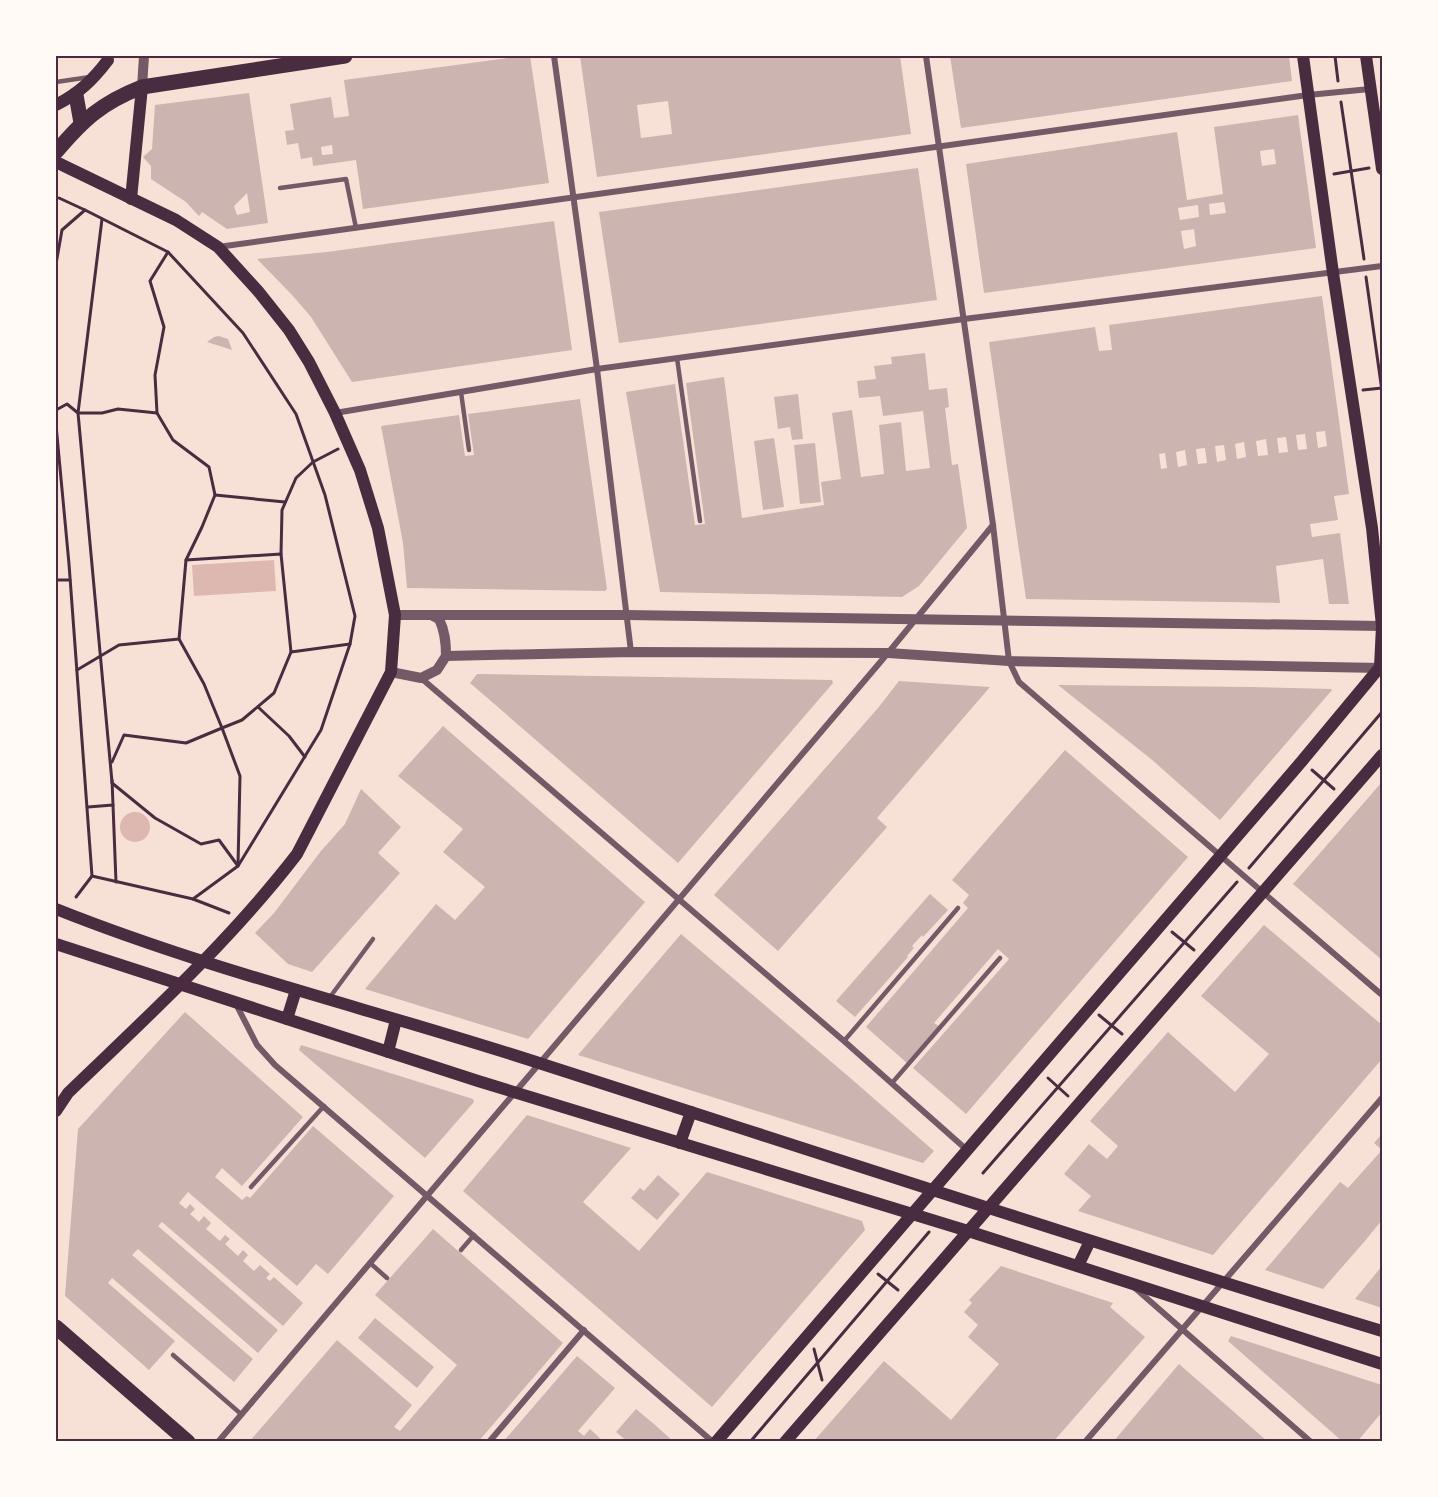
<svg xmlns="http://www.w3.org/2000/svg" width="1438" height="1497" viewBox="0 0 1438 1497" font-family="'PT Sans Narrow',sans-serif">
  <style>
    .water { fill: #dcb8b0 }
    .building { fill: #ccb4b1; fill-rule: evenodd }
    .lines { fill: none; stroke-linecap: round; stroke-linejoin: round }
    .path { stroke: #4a2c40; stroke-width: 3 }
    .service { stroke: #755966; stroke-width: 4.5 }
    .minor { stroke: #755966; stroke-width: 6 }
    .tertiary { stroke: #755966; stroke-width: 10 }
    .secondary { stroke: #4a2c40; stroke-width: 12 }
    .primary { stroke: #4a2c40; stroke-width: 15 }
    .neatline { fill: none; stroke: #4a2c40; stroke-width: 2 }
  </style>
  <rect width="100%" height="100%" fill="#f7e1d7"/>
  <g class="water">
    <path d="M274 560 276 591 194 596 192 565Z"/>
    <circle cx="135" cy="827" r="15"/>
  </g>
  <g class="building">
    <path d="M523 56H530L549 183 363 209 356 160 313 166 312 157 301 159 298 143 287 145 285 131 294 130 290 104 331 97 334 118 349 116 344 80ZM332 145 333 154 322 155 321 147Z"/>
    <path d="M580 56H900L911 134 597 177ZM668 101 672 134 641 138 637 105Z"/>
    <path d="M950 56H1289L1292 81 961 128Z"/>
    <path d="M249 93 268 223 227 229 202 212 199 216 186 202 151 179V166L143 157 152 149 155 105ZM247 193 250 212 237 215 234 206Z"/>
    <path d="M1298 115 1316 248 984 293 966 164 1177 132 1187 200 1223 194 1214 127ZM1274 149 1276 164 1262 166 1260 151ZM1224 202 1226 213 1210 215 1209 204ZM1198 205 1199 217 1180 220 1178 208ZM1194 229 1196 246 1184 249 1181 231Z"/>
    <path d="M918 168 937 300 619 343 599 212Z"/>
    <path d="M554 221 572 350 352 382 311 317 293 296 257 259 327 252Z"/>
    <path d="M1322 296 1349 494 1334 496 1338 520 1310 524 1312 537 1340 533 1349 604H1329L1323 559 1276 566 1280 603 1026 599 989 342 1095 327 1099 351 1112 350 1109 325ZM1325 431 1327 446 1318 448 1316 432ZM1305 434 1307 449 1298 450 1296 435ZM1286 437 1288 452 1279 453 1277 438ZM1266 439 1268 455 1258 456 1256 441ZM1244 442 1246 457 1237 459 1235 444ZM1224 445 1226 460 1217 462 1215 446ZM1205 448 1207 463 1198 464 1196 449ZM1185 450 1187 465 1178 467 1176 452ZM1165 453 1167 468 1161 469 1159 454Z"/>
    <path d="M219 336 228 339 232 350 207 342 214 337Z"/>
    <path d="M925 353 929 390 947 388 949 407 945 408 952 465 958 464 967 528 919 586 902 597 660 592 626 392 675 384 695 525 705 524 686 383 724 377 742 518 824 505 821 482 841 479 832 413 852 410 861 477 884 474 879 425 901 422 906 471 930 468 923 411 883 416 880 396 859 398 857 381 876 379 874 366 892 364 891 357Z"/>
    <path d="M798 394 803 439 792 440 790 427 778 429 774 397Z"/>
    <path d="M580 399 607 589 605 591 407 588 403 543 381 426 459 415 465 456 474 455 468 414Z"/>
    <path d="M774 438 784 507 763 510 754 441Z"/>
    <path d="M815 443 821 502 800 504 794 445Z"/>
    <path d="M477 674 832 680 833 683 678 863 470 683Z"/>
    <path d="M899 681 990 687 877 818 887 827 778 951 714 895 878 708Z"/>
    <path d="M1058 685 1251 687 1331 689 1332 690 1220 820 1151 759Z"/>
    <path d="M443 726 645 902 528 1039 365 989 436 904 455 920 485 887 443 852 463 829 398 776Z"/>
    <path d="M1065 750 1188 857 966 1114 913 1068 1009 959 998 949 934 1023 939 1026 907 1063 866 1027 968 908 963 903 969 895 952 880Z"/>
    <path d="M1382 782V960L1293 884Z"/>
    <path d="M361 789 401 827 378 853 400 873 312 972 288 964 255 933 274 913 321 851 345 824Z"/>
    <path d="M930 894 948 910 923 937 922 935 912 946 914 948 907 956 908 957 855 1017 836 1001Z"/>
    <path d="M1264 925 1382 1025V1059L1213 1255 1078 1211 1091 1196 1064 1174 1089 1144 1107 1159 1118 1146 1090 1121 1168 1032 1235 1092 1269 1054 1201 996Z"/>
    <path d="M681 934 848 1076 934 1151 923 1163 578 1055Z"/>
    <path d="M185 1012 303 1117 242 1186 222 1168 215 1177 242 1200 247 1196 250 1198 313 1126 394 1196 328 1274 316 1264 297 1286 188 1192 179 1203 186 1209 190 1204 195 1209 190 1214 199 1222 204 1216 211 1223 206 1229 220 1241 225 1235 230 1239 225 1244 238 1256 243 1250 248 1255 243 1261 254 1271 260 1265 270 1274 266 1278 270 1281 274 1277 303 1303 283 1326 162 1222 158 1226 278 1330 258 1353 138 1249 132 1255 253 1359 234 1382 112 1278 108 1283 175 1341 149 1370 65 1296 78 1129Z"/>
    <path d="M301 1045 473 1099 474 1102 425 1158 299 1050Z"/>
    <path d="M527 1115 631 1148 583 1202 639 1251 707 1172 862 1221 865 1230 712 1407 463 1191Z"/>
    <path d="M1382 1134V1220L1364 1242 1323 1289 1265 1270 1340 1182 1348 1188 1382 1150 1374 1143Z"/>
    <path d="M658 1175 680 1194 657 1220 631 1198 640 1188 644 1191Z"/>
    <path d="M433 1229 563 1343 478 1442H249L337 1340 412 1405 394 1427 400 1431 457 1365 375 1295Z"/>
    <path d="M1001 1266 1113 1303 1110 1307 1145 1337 1053 1442H813L884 1361 951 1420 999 1364 968 1337 978 1325 964 1312 972 1303 969 1300Z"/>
    <path d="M1382 1266V1308L1355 1299Z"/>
    <path d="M375 1318 434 1367 417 1388 358 1338Z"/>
    <path d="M1231 1336 1382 1385V1412L1357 1442H1343L1228 1341Z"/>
    <path d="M577 1356 615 1388 578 1431 584 1436 590 1429 604 1442H503Z"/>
    <path d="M1179 1364 1234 1412 1268 1442H1113Z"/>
    <path d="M636 1409 655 1425 674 1442H628L616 1432Z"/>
  </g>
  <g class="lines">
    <g class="path">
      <path d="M1335 56 1338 81"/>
      <path d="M1341 102 1364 259"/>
      <path d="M1334 174 1369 168"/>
      <path d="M59 198 85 210"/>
      <path d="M102 219 78 413 112 782"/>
      <path d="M168 252 150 281 164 327 155 375 157 413 173 440 209 467 215 495 202 527 186 560"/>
      <path d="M56 264 62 230 85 210 168 252 243 333 296 414 325 495 355 616 350 644 321 730 238 866 193 899"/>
      <path d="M1366 277 1382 391"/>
      <path d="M1363 390 1382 388"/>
      <path d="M56 410 67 404 78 413H102L118 409 157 413"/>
      <path d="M56 425 69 564 92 876 193 899 229 913"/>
      <path d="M215 495 285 502"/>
      <path d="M281 554 282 510 296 478 313 462 338 449"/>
      <path d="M56 580H70"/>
      <path d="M77 670 119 645 179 639 186 560 281 554 291 652 350 644"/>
      <path d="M258 707 289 736 305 757"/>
      <path d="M112 762 124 735 186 743 222 728 204 684 179 639"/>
      <path d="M1312 770 1334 789"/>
      <path d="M112 783 155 818 201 844 219 840 238 866"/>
      <path d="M113 805 116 882"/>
      <path d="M88 807 113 805 112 780"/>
      <path d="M238 865 240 776 222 728 242 720 274 693 291 652"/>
      <path d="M1249 868 1382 712"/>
      <path d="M76 897 92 876"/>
      <path d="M1172 932 1194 950"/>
      <path d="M1099 1015 1122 1034"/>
      <path d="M1048 1078 1068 1096"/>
      <path d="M983 1173 1237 882"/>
      <path d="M878 1274 898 1290"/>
      <path d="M814 1349 822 1380"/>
      <path d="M750 1442 929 1232"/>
    </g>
    <g class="service">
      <path d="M56 82 90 77"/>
      <path d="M280 188 346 179 356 228"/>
      <path d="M677 358 700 521"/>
      <path d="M461 392 469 450"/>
      <path d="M330 997 373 939"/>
      <path d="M844 1041 958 908"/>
      <path d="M892 1083 1000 958"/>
      <path d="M251 1187 324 1106"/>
      <path d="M461 1250 474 1235"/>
      <path d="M370 1263 387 1278"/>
      <path d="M173 1355 241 1414"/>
    </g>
    <g class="minor">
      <path d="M554 56 597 369 631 652"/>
      <path d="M926 56 993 525 1009 661 1019 682 1382 995"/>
      <path d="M218 247 1308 95 1370 89"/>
      <path d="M335 413 597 369 964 319 1382 266"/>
      <path d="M421 678 844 1041 967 1150"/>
      <path d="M236 1004 257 1045 275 1065 713 1442"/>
      <path d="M1135 1288 1311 1442"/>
      <path d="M218 1442 888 653 993 525"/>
      <path d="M489 1442 584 1330"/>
      <path d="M1085 1442 1382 1098"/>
    </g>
    <g class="tertiary">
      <path d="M142 87 144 56"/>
      <path d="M395 615H626L1382 626"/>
      <path d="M431 615 439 619C445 631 446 642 446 656"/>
      <path d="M391 672 421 678 437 670 446 656 631 652 888 653 1009 661 1382 668"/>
    </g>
    <g class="secondary">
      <path d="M1303 56 1333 273 1372 528 1382 626"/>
      <path d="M1366 56 1382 169"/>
      <path d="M56 105C79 93 92 81 108 60"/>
      <path d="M56 162 176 220 218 247 258 291 289 330 309 362 335 413 360 470 378 528 395 615 391 672 297 854C230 941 147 1017 68 1093L56 1111"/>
      <path d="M131 199 142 87"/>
      <path d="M56 909C214 972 380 1011 542 1064 822 1154 1101 1246 1382 1331"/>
      <path d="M56 944 478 1081 968 1231 1382 1364"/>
      <path d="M287 1019 296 990"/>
      <path d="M388 1052 396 1020"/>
      <path d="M680 1143 691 1112"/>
      <path d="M1078 1266 1090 1241"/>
      <path d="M716 1442 1302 761 1380 667 1382 626"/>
      <path d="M785 1442 1382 755"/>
    </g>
    <g class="primary">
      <path d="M76 95 81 123"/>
      <path d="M56 152C83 120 101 103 142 87L345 56"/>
      <path d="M56 1327 188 1442"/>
    </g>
  </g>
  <rect width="1438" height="1497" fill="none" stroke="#fffaf5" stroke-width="114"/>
  <rect x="57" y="57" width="1324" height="1383" class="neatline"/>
</svg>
